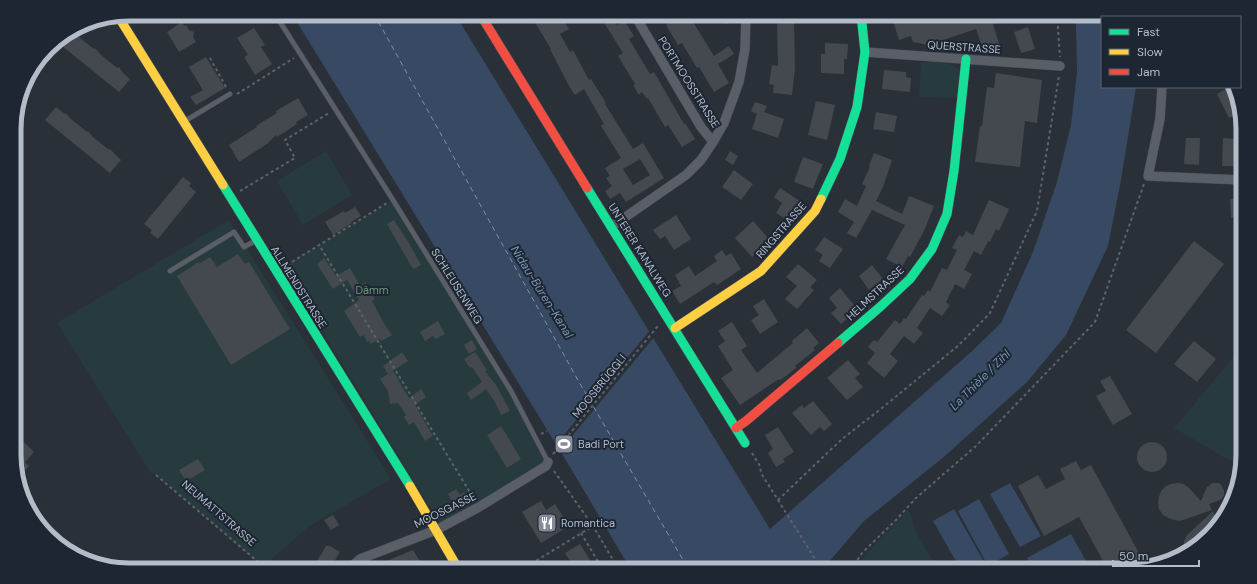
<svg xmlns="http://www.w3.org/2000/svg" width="1257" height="584" viewBox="0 0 1257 584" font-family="'DM Sans',sans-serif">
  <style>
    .green { fill: #273a3e }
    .water { fill: #384963 }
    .pier { fill: #2a3038 }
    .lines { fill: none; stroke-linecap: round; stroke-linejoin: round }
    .ferry { stroke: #7c92b1; stroke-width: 1; stroke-dasharray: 5 4; stroke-linecap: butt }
    .building { fill: #444950; fill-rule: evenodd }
    .lane-casing { stroke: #484c53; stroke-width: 5.5 }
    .street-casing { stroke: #484c53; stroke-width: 10 }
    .fast-casing { stroke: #484c53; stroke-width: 10 }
    .slow-casing { stroke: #484c53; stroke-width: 10 }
    .jam-casing { stroke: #484c53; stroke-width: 10 }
    .path { stroke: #5d636a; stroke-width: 2; stroke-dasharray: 3 3; stroke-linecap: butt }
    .lane { stroke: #5a5e66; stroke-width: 4.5 }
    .street { stroke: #5a5e66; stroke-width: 9 }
    .fast { stroke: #16e098; stroke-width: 9 }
    .slow { stroke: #ffcf43; stroke-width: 9 }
    .jam { stroke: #f24e42; stroke-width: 9 }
    .labels { text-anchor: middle; stroke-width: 4; stroke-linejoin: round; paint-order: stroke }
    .street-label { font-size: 11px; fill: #b4bcc9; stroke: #1d2633 }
    .park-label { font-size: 11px; fill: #6b9a76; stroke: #1d2633 }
    .poi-label { font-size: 11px; fill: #b4bcc9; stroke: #1d2633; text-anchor: start }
    .water-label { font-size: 12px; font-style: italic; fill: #7c92b1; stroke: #1d2633 }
    .rim { fill: none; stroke: #b4bcc9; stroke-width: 5 }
  </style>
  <rect width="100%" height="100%" fill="#2a3038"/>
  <g class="green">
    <path d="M921 62C934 63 951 60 960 71L957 98 919 97Z"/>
    <path d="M326 151 352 195 303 225 277 181Z"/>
    <path d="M393 200 515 403 546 466 441 526 283 267Z"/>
    <path d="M229 220 391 479 308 527 263 567 156 475 150 472 57 323Z"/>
    <path d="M1243 346V455L1241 467 1174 428Z"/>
    <path d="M908 510C913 516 912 521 914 528 920 543 931 556 939 570H854L868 552Z"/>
  </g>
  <g class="water">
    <path d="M292 14H455L770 529 971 352 1001 323 1033 252 1057 182 1071 125 1077 72 1076 24 1074 14H1128L1132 15 1133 17H1102V87H1136L1121 180 1108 246 1066 335 1027 382 945 456 864 521 822 570H631L573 472Z"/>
    <path d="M1010 483 1041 536 1020 547 990 494Z"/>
    <path d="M979 499 1009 554 988 566 958 511Z"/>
    <path d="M954 509 987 567 982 570H961L933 521Z"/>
    <path d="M1071 534 1091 570H1033L1027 558Z"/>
  </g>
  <path class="pier" d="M651 329 655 336 558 453 554 447Z"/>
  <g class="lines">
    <path class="ferry" d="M374 14 579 382 689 570"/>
  </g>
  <g class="building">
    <path d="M530 14H555L560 23 564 21 569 29 560 34 570 52 573 50 589 80 591 79 606 103 605 104 633 149 643 143 664 178 626 202 620 193 610 199 605 191 612 186 606 178 610 176 605 168 621 158 601 126 604 124 584 89 575 95 569 86 550 49H551ZM640 159 650 175 633 185 623 169Z"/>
    <path d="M664 14H688L714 56 729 46 734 54 718 64 729 83 714 92 699 67 697 68 682 43 678 45 666 25 668 23Z"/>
    <path d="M722 14H740V20L725 24Z"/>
    <path d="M891 14H990L1000 47 984 52 976 29 928 45 913 42 911 36 899 40Z"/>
    <path d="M613 19 617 25 624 20 634 36 629 39 650 74 654 72 684 124 685 123 695 139 682 147 668 125 665 127 648 98 647 99 642 92 639 95 633 85 635 84 618 56 623 53 605 24Z"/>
    <path d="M182 22 184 26 186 25 189 30 194 32 193 37 196 42 179 52 167 32Z"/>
    <path d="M794 22 795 69 792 95 773 93 774 85 769 84 772 65 778 66 777 23Z"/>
    <path d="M1028 27 1035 49 1021 53 1014 32Z"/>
    <path d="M254 28 265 45 261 47 272 64 255 75 244 57 248 55 237 38Z"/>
    <path d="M73 31 75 34 94 49 95 48 100 54 117 68 119 67 123 73 130 79 119 92 56 41Z"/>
    <path d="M825 43 848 44 847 59H844V74L821 73V54H825Z"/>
    <path d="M206 57 225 88 196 105 190 97 203 90 189 67Z"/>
    <path d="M884 70 906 72V77L911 78 910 92 882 89Z"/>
    <path d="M996 73 1042 80 1037 123 1025 121 1020 167 975 162 980 126H982L987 87 994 88Z"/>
    <path d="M1229 87 1241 112 1229 118 1217 94Z"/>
    <path d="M298 98 308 115 296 122 297 124 277 137 276 135 267 144 239 162 229 145 257 127 256 126 277 113 276 111Z"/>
    <path d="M816 101 835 105 827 140 808 135Z"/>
    <path d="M755 102 767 106 764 112 784 119 778 138 752 129 757 114 751 111Z"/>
    <path d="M56 107 65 114 66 113 70 118 87 132 88 131 93 137 109 150 110 149 121 160 110 173 45 120Z"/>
    <path d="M876 112 897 116 894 132 873 129Z"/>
    <path d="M1186 138H1200L1199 165 1184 164Z"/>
    <path d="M1223 138 1237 139 1236 166H1222Z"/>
    <path d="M730 151 738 156 733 165 725 160Z"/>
    <path d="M874 153 892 160 883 187 876 201 902 214 909 196 934 206 924 231 910 257 908 256 902 267 886 259 905 225 872 210 856 238 847 233 854 222 838 212 845 199 857 206 866 186 862 184 870 167 869 166Z"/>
    <path d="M803 157 823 164 813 189 794 182Z"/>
    <path d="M734 170 753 184 741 200 722 187Z"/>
    <path d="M183 177 191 183 189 186 196 192 158 239 150 233 152 230 144 224Z"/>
    <path d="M780 188 800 201 787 220 776 213 782 203 774 197Z"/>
    <path d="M1242 198V217L1231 218 1230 199Z"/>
    <path d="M989 200 1009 209 999 231 996 229 990 242 988 241 981 255 974 251 964 270 972 274 964 289 955 284 946 302 950 305 942 316 930 308 917 328 923 333 914 344 904 336 890 354 898 361 884 378 867 363 875 353 868 347 874 340 877 342 895 320 900 324 904 318 906 319 922 295 924 296 928 290 930 292 942 268 947 270 957 250 952 248 959 235 963 237 966 231 973 235Z"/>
    <path d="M355 207 361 216 351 222 352 223 333 235 325 222 344 211 345 213Z"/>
    <path d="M676 215 691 239 674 250 665 236 660 239 653 230Z"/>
    <path d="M394 220 410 245 421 265 413 269 387 224Z"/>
    <path d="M753 221 770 240 752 257 735 238Z"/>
    <path d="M824 237 843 249 830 268 819 261 823 255 815 250Z"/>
    <path d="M1194 241 1224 264 1156 353 1126 330Z"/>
    <path d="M722 250 726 256 731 253 741 269 717 285 714 282 680 304 672 291 681 286 675 275 689 266 695 276 717 261 714 256Z"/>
    <path d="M238 254 245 264 249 262 290 329 231 365 177 276 199 262V264L210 257 217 267Z"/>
    <path d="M324 258 336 276 350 268 360 286 365 282 375 299 372 301 385 325 392 335 381 341 380 339 371 344 369 341 367 342 364 335 360 337 344 311 359 300 347 280 333 289 317 264Z"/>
    <path d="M798 264 817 280 810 287 814 290 797 309 785 299 797 286 786 277Z"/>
    <path d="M872 265 883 279 869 290 859 276Z"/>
    <path d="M840 288 858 310 841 324 831 313 837 308 829 298Z"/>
    <path d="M764 299 778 322 760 334 751 320 759 315 753 306Z"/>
    <path d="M438 321 445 334 436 339 433 336 425 341 420 332Z"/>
    <path d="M732 322 747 346 741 350 757 373 793 343 792 341 807 328 819 343 813 348 815 350 795 366 796 368 786 376 780 380 779 379 740 405 721 378 733 370 718 346 725 341 718 331Z"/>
    <path d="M472 340 477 349 469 354 464 345Z"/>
    <path d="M1194 341 1216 359 1197 382 1174 364Z"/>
    <path d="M402 352 408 361 388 374 383 366Z"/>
    <path d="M475 352 487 370 485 371 496 385 510 411 501 415 495 402 486 389 471 400 467 393 482 382 472 367 470 368 464 359Z"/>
    <path d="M848 360 860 374 855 378 863 387 847 400 827 378Z"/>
    <path d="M393 371 399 380H398L409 398 421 389 426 397 415 405 433 436 425 441 414 422 409 425 404 417 406 415 398 403 390 404 388 391 380 379Z"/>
    <path d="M1110 376 1132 414 1113 425 1096 396 1106 391 1100 381Z"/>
    <path d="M813 401 832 424 824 431 820 427 811 435 792 413 802 405 804 408Z"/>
    <path d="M501 426 521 459 507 468 487 435Z"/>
    <path d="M778 427 794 452 783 459 785 462 776 467 768 453 773 449 765 435Z"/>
    <path d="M15 433 34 452 25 462 29 466 18 477 15 470Z"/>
    <circle cx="1152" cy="457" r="15"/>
    <path d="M198 459 205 470 186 481 179 470Z"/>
    <path d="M1076 461 1081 470 1091 465 1146 566 1135 570H1108L1079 517 1044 536 1018 486 1038 475 1046 489 1065 479 1060 469Z"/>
    <path d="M1178 483 1184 484 1189 488 1201 501 1207 487 1212 483H1219L1221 485 1224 490V496L1220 500 1209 504 1212 510 1180 521 1174 520 1168 518 1163 515 1159 509 1158 503 1159 497 1161 491 1166 486 1171 484Z"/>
    <path d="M456 489 460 495 464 492 470 502 457 510 448 494Z"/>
    <path d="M541 501 546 510 555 504 569 526 541 543 522 512Z"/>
    <path d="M1213 511 1217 520 1192 550 1184 553V541L1187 535Z"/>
    <path d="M333 515 339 525 331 530 324 520Z"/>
    <path d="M580 544 594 566H593L595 570H571L567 563 570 561 565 553Z"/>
    <path d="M326 546H330L340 552 329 570H321L314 566Z"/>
    <path d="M413 550 425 570H365Z"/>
  </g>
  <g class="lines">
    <defs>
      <g id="lane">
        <path d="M275 14 393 200 511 391 548 462"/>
        <path d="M185 121 230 94"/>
        <path d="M170 271 234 232 244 247 255 241"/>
      </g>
      <g id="street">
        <path d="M634 14 701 127 713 142"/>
        <path d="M865 52 1060 66"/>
        <path d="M1162 87 1160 119 1148 176 1242 180"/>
        <path d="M611 227 686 175 701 160 713 142 724 123 739 82 745 49 746 14"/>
        <path d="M263 567 267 570"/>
        <path d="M348 570 360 559 436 530 479 507 546 466 548 462"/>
      </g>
      <g id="fast">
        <path d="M223 185 410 486"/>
        <path d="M587 188 745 443"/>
        <path d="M821 199 840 159 857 107 865 52 861 14"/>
        <path d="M838 343 880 307 910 279 932 249 947 214 954 171 966 59"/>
      </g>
      <g id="slow">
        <path d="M118 16 223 185"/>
        <path d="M675 328 761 271 815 211 821 199"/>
        <path d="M410 486 459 570"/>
      </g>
      <g id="jam">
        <path d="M480 14 587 188"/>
        <path d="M736 428 746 421 838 343"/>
      </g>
    </defs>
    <use href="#lane" class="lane-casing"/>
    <use href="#street" class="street-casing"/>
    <use href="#fast" class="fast-casing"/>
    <use href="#slow" class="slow-casing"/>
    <use href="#jam" class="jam-casing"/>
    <g class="path">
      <path d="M1057 14 1060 57"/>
      <path d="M210 58 226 87"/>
      <path d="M237 94 294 58"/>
      <path d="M240 191 295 158 285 140 329 113"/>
      <path d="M321 248 474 499"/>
      <path d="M287 265 387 203"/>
      <path d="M541 434 547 431"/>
      <path d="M752 453 760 466 761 473 822 570"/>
      <path d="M553 454 658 326"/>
      <path d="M554 471 593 526 619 570"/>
      <path d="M156 475 257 561"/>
      <path d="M778 500 842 439 882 408 959 345 990 313 1037 211 1059 76"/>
      <path d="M581 533 603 570"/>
      <path d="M528 565 531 570"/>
      <path d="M521 570 593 526"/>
      <path d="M851 570 862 553 896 520 916 498 976 446 1095 322 1144 184"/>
    </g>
    <use href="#lane" class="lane"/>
    <use href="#street" class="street"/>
    <use href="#fast" class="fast"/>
    <use href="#slow" class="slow"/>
    <use href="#jam" class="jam"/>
  </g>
  <defs>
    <symbol id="stadium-square" viewBox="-11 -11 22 22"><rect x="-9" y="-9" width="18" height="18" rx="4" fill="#848b96" stroke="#1d2633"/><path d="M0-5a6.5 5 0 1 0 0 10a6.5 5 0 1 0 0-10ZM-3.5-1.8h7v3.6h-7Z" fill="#fff"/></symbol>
    <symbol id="restaurant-square" viewBox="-11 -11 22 22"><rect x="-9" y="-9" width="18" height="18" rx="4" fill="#848b96" stroke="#1d2633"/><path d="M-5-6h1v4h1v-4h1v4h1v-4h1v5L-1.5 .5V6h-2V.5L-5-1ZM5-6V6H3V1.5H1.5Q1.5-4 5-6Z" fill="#fff"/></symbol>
  </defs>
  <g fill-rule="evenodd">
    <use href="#stadium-square" x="553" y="433" width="22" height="22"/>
    <use href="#restaurant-square" x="536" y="512" width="22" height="22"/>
  </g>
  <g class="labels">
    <g class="street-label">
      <text transform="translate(964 47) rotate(4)" y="4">QUERSTRASSE</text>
      <text transform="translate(689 82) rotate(58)" y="4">PORTMOOSSTRASSE</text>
      <text transform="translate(781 230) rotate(-49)" y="4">RINGSTRASSE</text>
      <text transform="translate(640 250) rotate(58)" y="4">UNTERER KANALWEG</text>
      <text transform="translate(457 286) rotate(58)" y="4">SCHLEUSENWEG</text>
      <text transform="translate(299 287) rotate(58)" y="4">ALLMENDSTRASSE</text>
      <text transform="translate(875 293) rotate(-43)" y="4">HELMSTRASSE</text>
      <text transform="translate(599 386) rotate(-51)" y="4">MOOSBRÜGGLI</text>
      <text transform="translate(445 510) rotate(-26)" y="4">MOOSGASSE</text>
      <text transform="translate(219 513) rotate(41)" y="4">NEUMATTSTRASSE</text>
    </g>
    <g class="park-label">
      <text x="372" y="294">Dämm</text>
    </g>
    <g class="poi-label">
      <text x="578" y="448">Badi Port</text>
      <text x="561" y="527">Romantica</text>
    </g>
    <g class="water-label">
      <text transform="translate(542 292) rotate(58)" y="4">Nidau-Büren-Kanal</text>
      <text transform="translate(980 380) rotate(-45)" y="4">La Thièle / Zihl</text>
    </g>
  </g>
  <path d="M0 0H1257V584H0ZM129 21H1128A108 108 0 0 1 1236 129V455A108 108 0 0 1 1128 563H129A108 108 0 0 1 21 455V129A108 108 0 0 1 129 21Z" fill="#1d2633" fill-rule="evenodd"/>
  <path class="rim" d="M129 21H1128A108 108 0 0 1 1236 129V455A108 108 0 0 1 1128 563H129A108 108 0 0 1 21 455V129A108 108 0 0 1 129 21Z"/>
  <rect x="1101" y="16" width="140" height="72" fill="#1d2633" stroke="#59626f"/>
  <rect x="1109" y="29" width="20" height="6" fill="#16e098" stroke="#59626f"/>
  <text x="1137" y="36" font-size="12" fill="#b4bcc9">Fast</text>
  <rect x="1109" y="49" width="20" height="6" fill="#ffcf43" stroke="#59626f"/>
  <text x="1137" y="56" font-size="12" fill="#b4bcc9">Slow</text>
  <rect x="1109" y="69" width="20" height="6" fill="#f24e42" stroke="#59626f"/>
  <text x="1137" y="76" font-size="12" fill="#b4bcc9">Jam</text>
  <path d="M1113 560v6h86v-6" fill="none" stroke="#b4bcc9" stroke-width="2"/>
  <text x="1119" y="560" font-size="12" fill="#b4bcc9" stroke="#1d2633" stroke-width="3" paint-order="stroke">50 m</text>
</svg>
